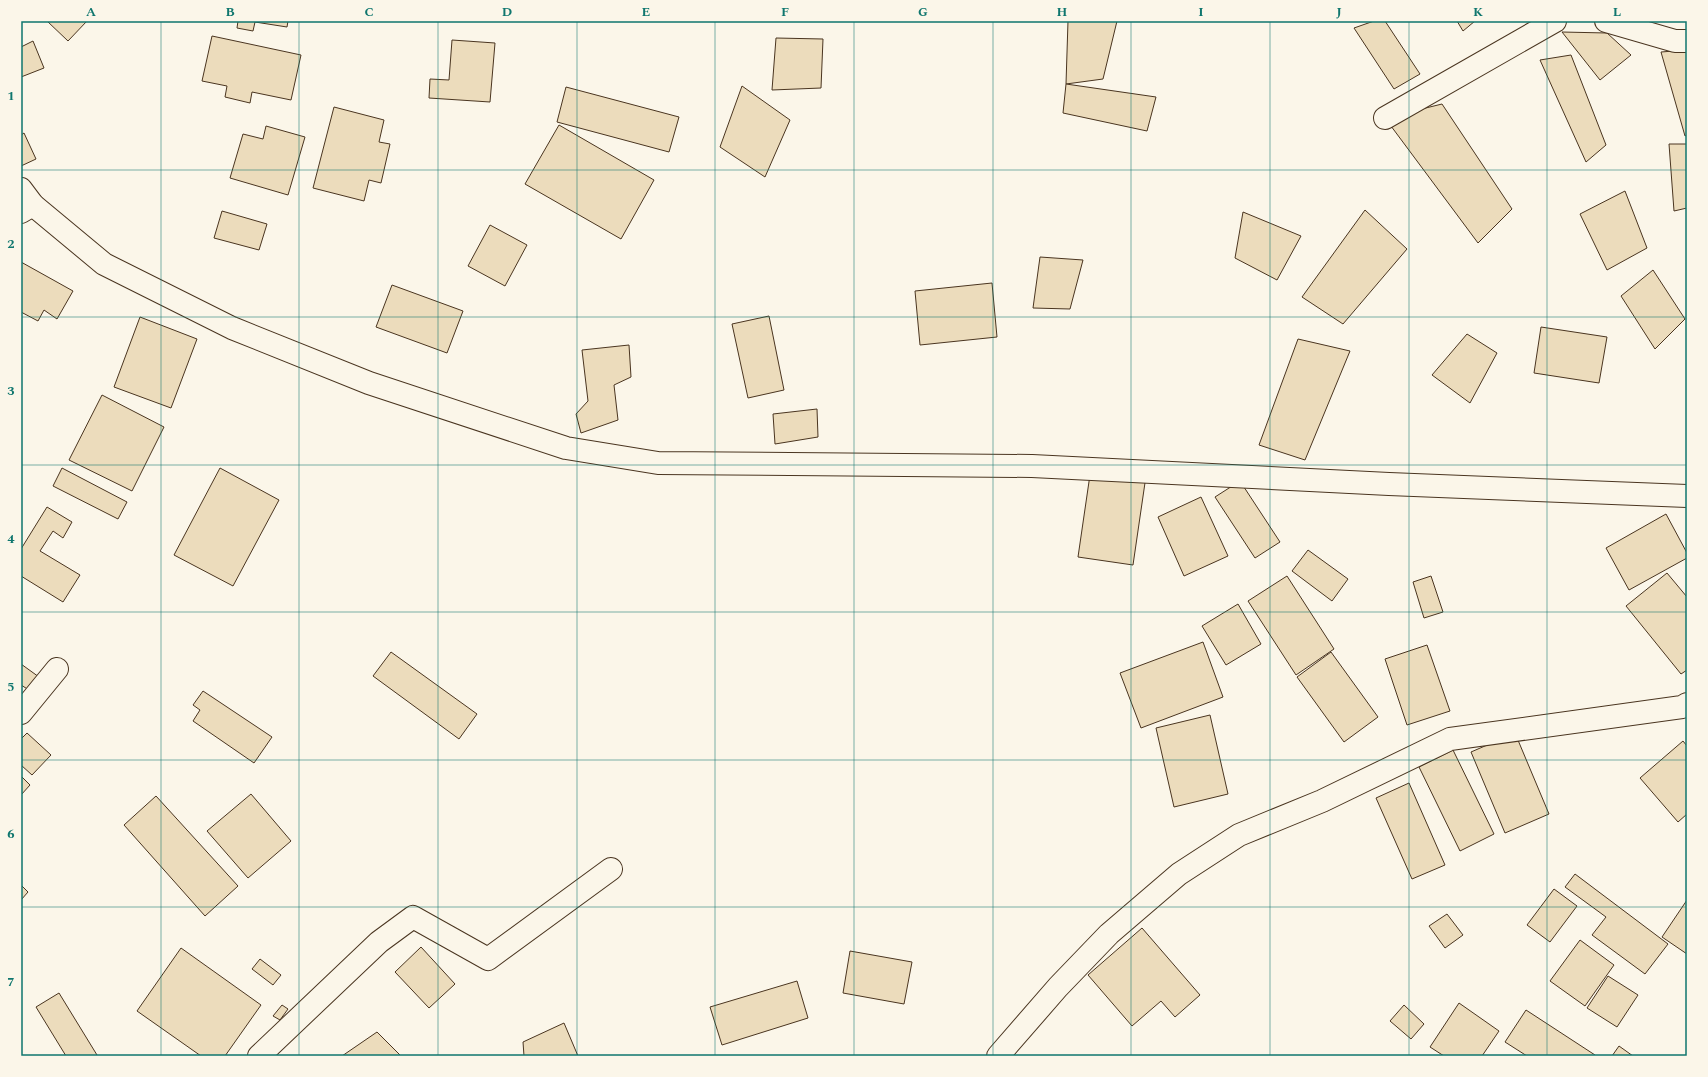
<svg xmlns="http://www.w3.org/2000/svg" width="1708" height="1077" viewBox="0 0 1708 1077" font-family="Spectral,serif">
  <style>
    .building { fill: #ecdcbc; stroke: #4a3520 }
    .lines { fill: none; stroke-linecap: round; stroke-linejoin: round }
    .minor-casing { stroke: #4a3520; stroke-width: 24 }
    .tertiary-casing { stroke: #4a3520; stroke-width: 24 }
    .minor { stroke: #fbf6e9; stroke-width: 22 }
    .tertiary { stroke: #fbf6e9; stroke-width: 22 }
    .grid { fill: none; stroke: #0f766e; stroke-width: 1; stroke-opacity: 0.55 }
    .neatline { fill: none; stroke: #0f766e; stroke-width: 1.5 }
    .grid-label { font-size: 13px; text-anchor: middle; font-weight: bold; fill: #0f766e }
  </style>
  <rect width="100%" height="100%" fill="#fbf6e9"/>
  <g class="building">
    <path d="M47 21H87L68 41Z"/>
    <path d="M238 21H288L287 27 255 22 253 31 237 28Z"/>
    <path d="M1068 21H1117L1103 79 1066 84Z"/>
    <path d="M1374 21H1385L1420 74 1394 89 1354 28Z"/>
    <path d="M1457 21H1475L1463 31Z"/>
    <path d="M1562 32 1607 33 1631 55 1600 80Z"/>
    <path d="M212 36 301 55 291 100 252 92 250 103 225 97 227 86 202 81Z"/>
    <path d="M776 38 823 39 821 88 772 90Z"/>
    <path d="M452 40 495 43 490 102 429 98 430 79 449 80Z"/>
    <path d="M33 41 44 68 21 77V47Z"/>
    <path d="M1687 50V135L1685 136 1661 52Z"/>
    <path d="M1571 55 1606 145 1586 162 1540 60Z"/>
    <path d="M1066 84 1156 97 1147 131 1063 113Z"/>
    <path d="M742 86 790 120 765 177 720 147Z"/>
    <path d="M566 87 679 117 669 152 557 122Z"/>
    <path d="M1442 104 1512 209 1478 243 1385 118Z"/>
    <path d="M334 107 384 120 379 142 390 144 381 183 369 180 364 201 313 188Z"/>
    <path d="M559 125 654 180 621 239 525 184Z"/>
    <path d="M266 126 305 137 288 195 230 178 243 134 263 139Z"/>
    <path d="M24 133 36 159 21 166V135Z"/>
    <path d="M1669 144H1687V208L1674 211Z"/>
    <path d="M1625 191 1647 248 1607 270 1580 214Z"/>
    <path d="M1365 210 1407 249 1343 324 1302 297Z"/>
    <path d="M222 211 267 224 259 250 214 238Z"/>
    <path d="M1243 212 1301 236 1277 280 1235 258Z"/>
    <path d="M490 225 527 245 505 286 468 266Z"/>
    <path d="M1040 257 1083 260 1070 309 1033 308Z"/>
    <path d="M21 262 73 291 57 319 44 310 38 321 21 312Z"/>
    <path d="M1653 270 1685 319 1655 349 1621 296Z"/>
    <path d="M992 283 997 337 920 345 915 291Z"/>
    <path d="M392 285 463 311 447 353 376 327Z"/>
    <path d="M769 316 784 390 748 398 732 324Z"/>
    <path d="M140 317 197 339 171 408 114 387Z"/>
    <path d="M1541 327 1607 337 1599 383 1534 373Z"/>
    <path d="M1467 334 1497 353 1470 403 1432 375Z"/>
    <path d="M1298 339 1350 351 1305 460 1259 445Z"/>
    <path d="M629 345 631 377 614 385 618 420 581 433 576 414 588 401 582 350Z"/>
    <path d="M102 395 164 427 132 491 69 460Z"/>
    <path d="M817 409 818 437 775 444 773 414Z"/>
    <path d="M1092 461 1147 469 1133 565 1078 557Z"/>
    <path d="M62 468 127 502 118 519 53 486Z"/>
    <path d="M220 468 279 500 233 586 174 555Z"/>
    <path d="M1240 481 1280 542 1255 558 1215 497Z"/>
    <path d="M1201 497 1228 556 1184 576 1158 517Z"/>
    <path d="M47 507 72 522 63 538 53 531 40 551 80 575 63 602 21 576V549Z"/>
    <path d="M1666 514 1687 553V558L1629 590 1606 548Z"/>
    <path d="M1308 550 1348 579 1332 601 1292 571Z"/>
    <path d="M1667 573 1687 597V670L1681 674 1626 606Z"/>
    <path d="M1287 576 1334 649 1296 675 1248 601Z"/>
    <path d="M1431 576 1443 612 1424 618 1413 582Z"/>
    <path d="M1238 604 1261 644 1226 665 1202 626Z"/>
    <path d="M1203 642 1223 697 1141 728 1120 673Z"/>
    <path d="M1427 645 1450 711 1407 725 1385 659Z"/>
    <path d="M391 652 477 714 459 739 373 676Z"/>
    <path d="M1331 652 1378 717 1344 742 1297 677Z"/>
    <path d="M21 664 39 677 29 690 21 685Z"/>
    <path d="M203 691 272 737 254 763 193 721 200 710 193 705Z"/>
    <path d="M1210 715 1228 794 1174 807 1156 728Z"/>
    <path d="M27 733 51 755 32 775 21 765V739Z"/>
    <path d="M1515 733 1549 814 1505 833 1471 752Z"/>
    <path d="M1683 741 1687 746V814L1678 822 1640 778Z"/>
    <path d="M1453 750 1494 834 1460 851 1419 767Z"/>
    <path d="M21 776 30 785 21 795Z"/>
    <path d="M1409 783 1445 865 1412 879 1376 798Z"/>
    <path d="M251 794 291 841 248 878 207 831Z"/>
    <path d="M156 796 238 886 205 916 124 825Z"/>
    <path d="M1575 874 1668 944 1645 974 1592 935 1606 917 1565 887Z"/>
    <path d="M21 885 28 892 21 900Z"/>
    <path d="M1554 889 1577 906 1550 942 1527 925Z"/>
    <path d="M1687 900V954L1662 937Z"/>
    <path d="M1447 914 1463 935 1445 948 1429 926Z"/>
    <path d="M1142 928 1200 995 1175 1017 1161 1001 1132 1026 1088 975Z"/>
    <path d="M1580 940 1614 965 1585 1006 1550 981Z"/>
    <path d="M421 947 455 984 429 1008 395 972Z"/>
    <path d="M181 948 261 1005 225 1056H201L137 1011Z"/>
    <path d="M850 951 912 962 904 1004 843 993Z"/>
    <path d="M260 959 281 975 273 985 252 969Z"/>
    <path d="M1608 976 1638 995 1617 1027 1587 1008Z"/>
    <path d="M797 981 808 1018 722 1045 710 1007Z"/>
    <path d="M59 993 97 1055 95 1056H66L36 1007Z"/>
    <path d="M1459 1003 1499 1031 1482 1056H1444L1430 1047Z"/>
    <path d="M282 1005 288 1009 280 1020 273 1016Z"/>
    <path d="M1404 1005 1424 1024 1411 1039 1390 1021Z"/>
    <path d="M1526 1010 1595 1055V1056H1527L1505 1042Z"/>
    <path d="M564 1023 578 1056H524L523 1042Z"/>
    <path d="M377 1032 401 1056H342Z"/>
    <path d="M1619 1046 1633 1056H1612Z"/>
  </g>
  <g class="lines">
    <defs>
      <g id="minor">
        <path d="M1606 21 1675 41H1687"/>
        <path d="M1385 118 1555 21"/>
        <path d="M21 212 33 205"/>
        <path d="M21 713 57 669"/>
        <path d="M259 1056 379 942 413 917 488 959 611 869"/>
        <path d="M998 1056 1058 987 1109 934 1179 874 1239 835 1322 801 1450 739 1682 707 1687 704"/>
      </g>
      <path id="tertiary" d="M21 189 33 205 104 264 232 328 369 383 566 448 658 463 1032 466 1389 484 1687 496"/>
    </defs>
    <use href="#minor" class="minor-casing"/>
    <use href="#tertiary" class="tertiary-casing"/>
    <use href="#minor" class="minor"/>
    <use href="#tertiary" class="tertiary"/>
  </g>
  <path class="grid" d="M161 21V1056M299 21V1056M438 21V1056M577 21V1056M715 21V1056M854 21V1056M993 21V1056M1131 21V1056M1270 21V1056M1409 21V1056M1547 21V1056M21 170H1687M21 317H1687M21 465H1687M21 612H1687M21 760H1687M21 907H1687"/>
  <rect width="1708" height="1077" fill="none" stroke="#fbf6e9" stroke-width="44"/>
  <rect x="22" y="22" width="1664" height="1033" class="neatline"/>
  <g class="grid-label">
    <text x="91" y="16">A</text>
    <text x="230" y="16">B</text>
    <text x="369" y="16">C</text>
    <text x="507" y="16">D</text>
    <text x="646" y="16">E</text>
    <text x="785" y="16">F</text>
    <text x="923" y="16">G</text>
    <text x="1062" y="16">H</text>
    <text x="1201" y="16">I</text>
    <text x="1339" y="16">J</text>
    <text x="1478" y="16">K</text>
    <text x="1617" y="16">L</text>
    <text x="11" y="100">1</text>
    <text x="11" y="248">2</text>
    <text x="11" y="395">3</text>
    <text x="11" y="543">4</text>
    <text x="11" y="691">5</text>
    <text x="11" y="838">6</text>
    <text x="11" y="986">7</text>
  </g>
</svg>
